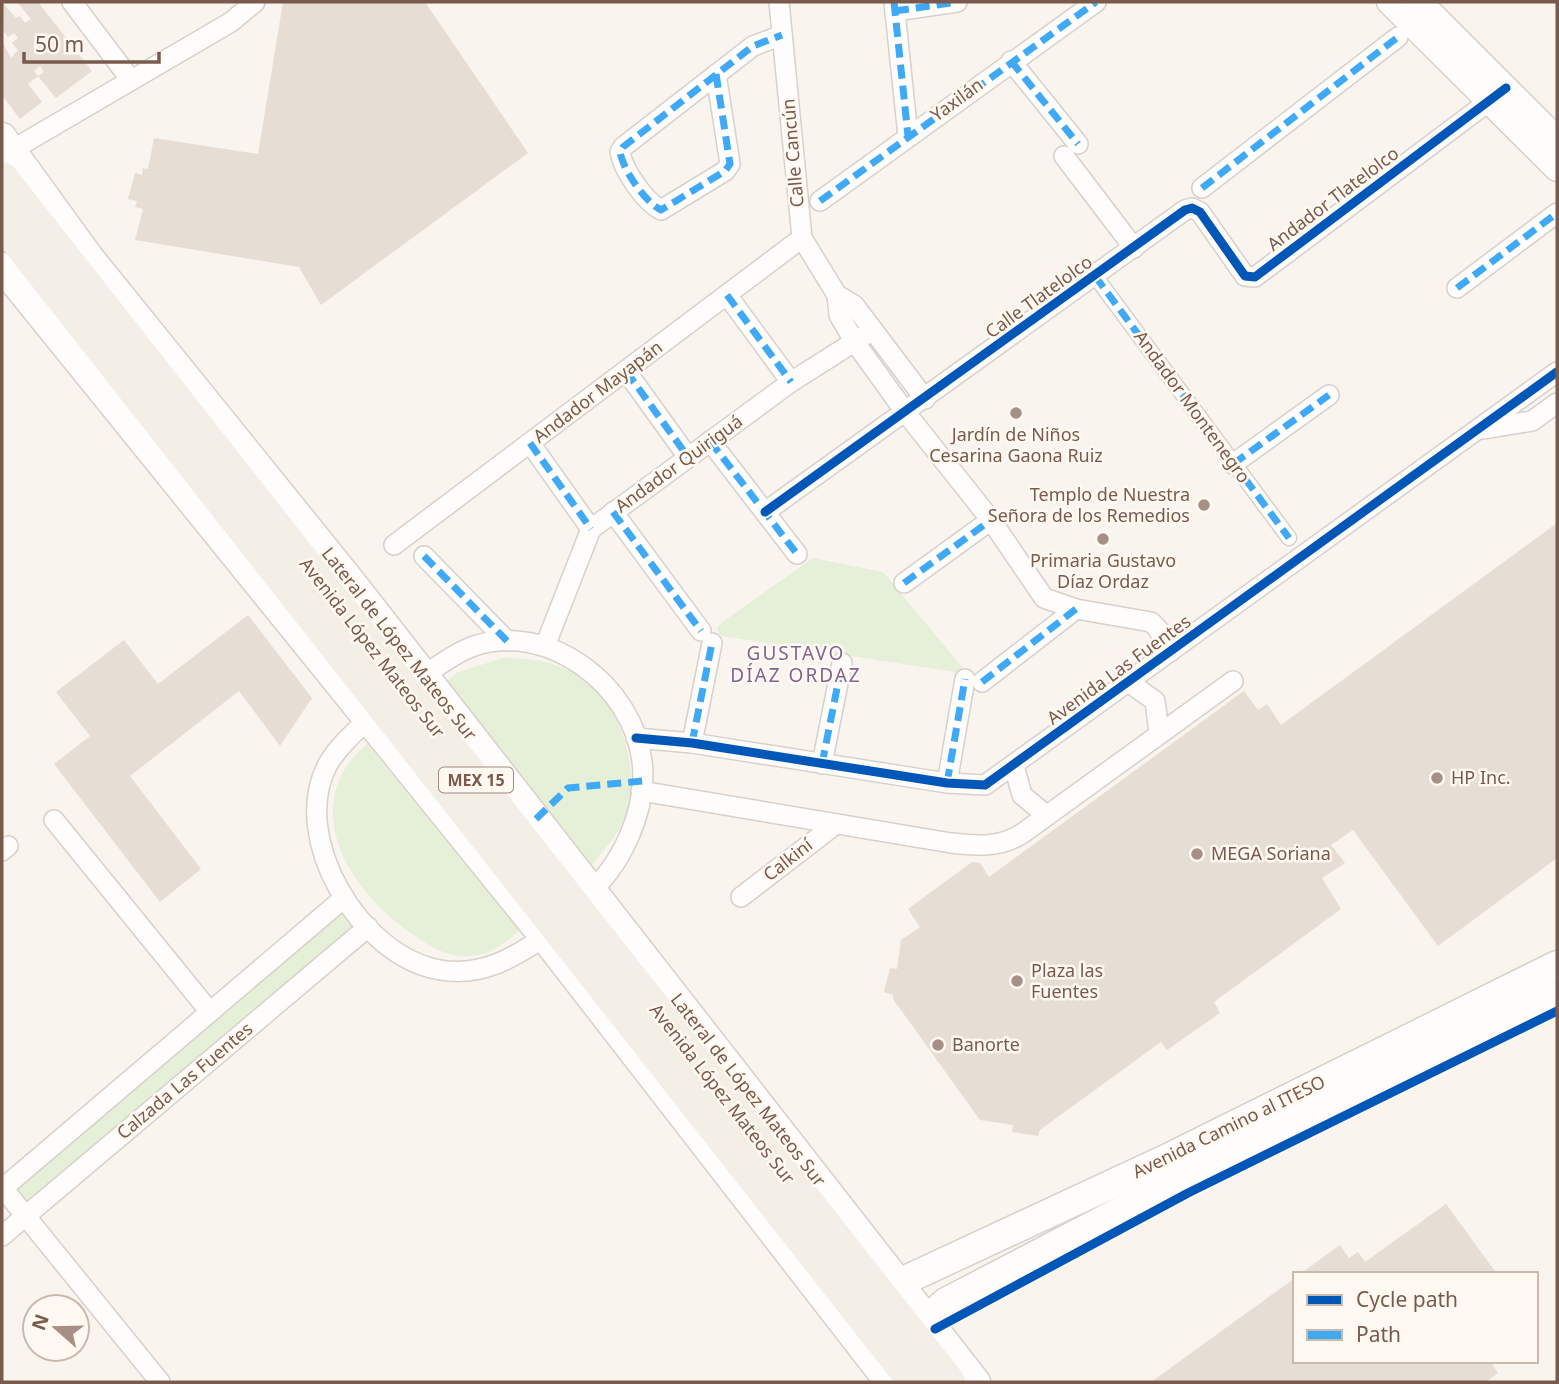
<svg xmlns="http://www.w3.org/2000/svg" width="1559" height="1384" viewBox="0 0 1559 1384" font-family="'Noto Sans',sans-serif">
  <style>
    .green { fill: #e6f0d9 }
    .building { fill: #e6ddd5 }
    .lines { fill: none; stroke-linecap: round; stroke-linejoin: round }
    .pedestrian-casing { stroke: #d8d0ca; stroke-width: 17 }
    .minor-casing { stroke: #d8d0ca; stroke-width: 22 }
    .tertiary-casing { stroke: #d8d0ca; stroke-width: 27 }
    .secondary-casing { stroke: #d8d0ca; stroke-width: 31 }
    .primary-casing { stroke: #dad0cb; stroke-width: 34 }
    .pedestrian { stroke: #fefdfc; stroke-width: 14 }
    .minor { stroke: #fefdfc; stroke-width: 19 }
    .tertiary { stroke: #fefdfc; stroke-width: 24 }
    .secondary { stroke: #fefdfc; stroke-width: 28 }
    .primary { stroke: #f3eee6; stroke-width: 32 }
    .quiet { stroke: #3fa9f5; stroke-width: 7; stroke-dasharray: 14 7; stroke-linecap: butt }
    .cycleway-casing { stroke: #fff9f1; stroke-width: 13 }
    .cycleway { stroke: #0057b8; stroke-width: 9 }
    .poi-dot { fill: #a69085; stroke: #fff9f1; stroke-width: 2.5 }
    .labels { text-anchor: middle; stroke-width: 5; stroke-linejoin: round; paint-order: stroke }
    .shield { fill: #fff9f1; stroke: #a18a7e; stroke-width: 2 }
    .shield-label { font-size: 16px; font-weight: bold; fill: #795a4c }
    .street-label { font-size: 18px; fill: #795a4c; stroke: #fff9f1 }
    .poi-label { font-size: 18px; fill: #795a4c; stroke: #fff9f1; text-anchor: start }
    .neighbourhood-label { font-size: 19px; letter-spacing: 2px; fill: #826494; stroke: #fff9f1 }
  </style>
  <rect width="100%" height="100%" fill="#f9f4ee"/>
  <g class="green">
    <path d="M813 558 883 572 968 674 721 636 717 629 721 623Z"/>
    <path d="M503 658C567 658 608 681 626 745 632 769 634 794 625 818 618 836 602 852 591 866L442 685 458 672Z"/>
    <path d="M367 744 520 930C504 944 491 955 469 956 449 958 431 947 415 936 351 895 294 805 367 744Z"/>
    <path d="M344 910 352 926 28 1203 15 1187Z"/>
  </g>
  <g class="building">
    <path d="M2 2 16 18 20 16 25 23 31 19 17 2H38L92 71 56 98 38 76 44 72 40 66 34 71 38 76 28 84 42 102 20 119 2 95V41L11 58 18 50 12 43 18 38 14 33 8 37 2 30Z"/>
    <path d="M283 2H425L528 153 321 305 299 267 135 240 143 209 135 207 137 201 128 199 135 173 142 175 143 168 148 169 154 138 258 154Z"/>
    <path d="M1557 523V858L1438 946 1353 830 1331 845 1345 863 1322 878 1341 909 1214 1002 1220 1013 1167 1050 1161 1042 1040 1130 1038 1136 1012 1132 1013 1125 980 1120 893 999V995L884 992 890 968 897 969 901 940 920 927 908 909 972 862 980 863 989 877 1244 691 1258 710 1267 704 1281 725Z"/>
    <path d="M248 615 312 698 280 746 239 691 130 776 201 869 160 902 54 764 90 736 56 692 124 640 158 684Z"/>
    <path d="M1446 1204 1497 1274H1300L1340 1245 1349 1258 1358 1252 1365 1262Z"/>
    <path d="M1295 1278V1361H1490L1498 1373 1486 1382H1151Z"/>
  </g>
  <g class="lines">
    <defs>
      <path id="pedestrian" d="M1095 276 1289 538"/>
      <g id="minor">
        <path d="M72 2 131 80"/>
        <path d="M779 2 802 238 837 295 839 315 854 341 906 413 991 520 1044 598 1076 609 1151 622 1158 629 1170 652"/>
        <path d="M894 2 908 136"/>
        <path d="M895 11 957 2"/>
        <path d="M1011 61 1078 144"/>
        <path d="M716 74 730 164 725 171 661 210C645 202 623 170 620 152L623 147 753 46 782 35"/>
        <path d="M12 150 231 22 255 2"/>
        <path d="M1064 156 1134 248"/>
        <path d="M1202 188 1398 37"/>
        <path d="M820 201 1096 2"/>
        <path d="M1457 288 1557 213"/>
        <path d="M727 295 791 382"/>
        <path d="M837 295 854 305 925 399"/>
        <path d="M626 371 688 457"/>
        <path d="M1483 429 1532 421 1557 403"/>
        <path d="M710 441 797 554"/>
        <path d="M530 443 591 529"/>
        <path d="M1233 464 1329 395"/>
        <path d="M613 512 701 631"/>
        <path d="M765 512 1185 210 1192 208 1200 212 1245 276 1255 277 1500 93"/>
        <path d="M394 545 802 238"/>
        <path d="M424 556 507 641"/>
        <path d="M904 583 991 520"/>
        <path d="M545 646 591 529 791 382 873 330"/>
        <path d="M424 675C440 665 456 652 474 646 549 621 633 686 642 761 648 810 621 868 583 898"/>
        <path d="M1127 681 1155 701 1159 732"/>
        <path d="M982 682 1076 609"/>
        <path d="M375 713C359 728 339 745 328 764 288 838 361 957 440 970 480 977 512 959 544 937"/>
        <path d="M636 738 692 743 947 783 985 785 1557 372"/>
        <path d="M692 743 712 643"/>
        <path d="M822 764 842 663"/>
        <path d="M1014 766 1022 795 1046 815"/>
        <path d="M947 783 965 679"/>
        <path d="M641 791 951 843C978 846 1000 848 1023 833L1233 681"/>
        <path d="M54 820 210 1012"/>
        <path d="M2 851 8 846"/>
        <path d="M741 897 836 824"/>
        <path d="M2 1187 160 1382"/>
        <path d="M2 1189 344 898"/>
        <path d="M2 1236 368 927"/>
      </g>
      <g id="tertiary">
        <path d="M1389 2 1557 169"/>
        <path d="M1420 2 1557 139"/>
      </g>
      <g id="secondary">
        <path d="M2 137 89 257 349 579 976 1382"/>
        <path d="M2 267 544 937 889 1382"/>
        <path d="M899 1283 1170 1157 1557 965"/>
        <path d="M927 1319 946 1302 1182 1179 1557 996"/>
      </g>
      <g id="primary">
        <path d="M2 178 949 1382"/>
        <path d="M2 222 914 1382"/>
      </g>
    </defs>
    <use href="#pedestrian" class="pedestrian-casing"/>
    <use href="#minor" class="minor-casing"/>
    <use href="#tertiary" class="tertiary-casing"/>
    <use href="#secondary" class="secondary-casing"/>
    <use href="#primary" class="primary-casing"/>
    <use href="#pedestrian" class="pedestrian"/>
    <use href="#minor" class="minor"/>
    <use href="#tertiary" class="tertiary"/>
    <use href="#secondary" class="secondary"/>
    <use href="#primary" class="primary"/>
    <g class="quiet">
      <path d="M894 2 908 136"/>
      <path d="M895 11 957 2"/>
      <path d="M1011 61 1078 144"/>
      <path d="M716 74 730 164 725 171 661 210C645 202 623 170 620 152L623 147 753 46 782 35"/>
      <path d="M1202 188 1398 37"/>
      <path d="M820 201 1096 2"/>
      <path d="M1095 276 1289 538"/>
      <path d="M1457 288 1557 213"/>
      <path d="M727 295 791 382"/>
      <path d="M626 371 688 457"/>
      <path d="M710 441 797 554"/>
      <path d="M530 443 591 529"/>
      <path d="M1233 464 1329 395"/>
      <path d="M613 512 701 631"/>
      <path d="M424 556 507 641"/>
      <path d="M904 583 991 520"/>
      <path d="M982 682 1076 609"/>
      <path d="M692 743 712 643"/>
      <path d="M822 764 842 663"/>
      <path d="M947 783 965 679"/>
      <path d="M536 819 568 788 643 781"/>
    </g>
    <defs>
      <g id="cycleway">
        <path d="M765 512 1185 210 1192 208 1200 212 1245 276 1255 277 1506 88"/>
        <path d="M636 738 692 743 947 783 985 785 1557 372"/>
        <path d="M935 1329 1188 1193 1557 1011"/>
      </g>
    </defs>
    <use href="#cycleway" class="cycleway-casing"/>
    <use href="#cycleway" class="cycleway"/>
  </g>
  <g class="poi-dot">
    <circle cx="1016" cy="413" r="7"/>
    <circle cx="1204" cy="505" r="7"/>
    <circle cx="1103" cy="539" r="7"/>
    <circle cx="1437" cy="778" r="7"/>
    <circle cx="1197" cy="854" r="7"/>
    <circle cx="1017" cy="981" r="7"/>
    <circle cx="938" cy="1045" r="7"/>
  </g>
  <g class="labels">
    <rect class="shield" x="439" y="767.5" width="74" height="25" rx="5"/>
    <g class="shield-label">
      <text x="476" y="786">MEX 15</text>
    </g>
    <g class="street-label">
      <text transform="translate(957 100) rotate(-36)" y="6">Yaxilán</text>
      <text transform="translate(793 153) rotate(-95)" y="6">Calle Cancún</text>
      <text transform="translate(1333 199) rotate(-37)" y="6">Andador Tlatelolco</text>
      <text transform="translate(1039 297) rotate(-36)" y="6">Calle Tlatelolco</text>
      <text transform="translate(598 392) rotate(-37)" y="6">Andador Mayapán</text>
      <text transform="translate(1192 407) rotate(54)" y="6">Andador Montenegro</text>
      <text transform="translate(679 464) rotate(-36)" y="6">Andador Quiriguá</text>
      <text transform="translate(399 644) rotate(52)" y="6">Lateral de López Mateos Sur</text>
      <text transform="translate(372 648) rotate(52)" y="6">Avenida López Mateos Sur</text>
      <text transform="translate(1119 670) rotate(-36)" y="6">Avenida Las Fuentes</text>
      <text transform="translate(788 860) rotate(-38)" y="6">Calkiní</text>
      <text transform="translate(185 1081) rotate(-40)" y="6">Calzada Las Fuentes</text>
      <text transform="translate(748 1090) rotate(52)" y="6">Lateral de López Mateos Sur</text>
      <text transform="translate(722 1094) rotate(52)" y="6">Avenida López Mateos Sur</text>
      <text transform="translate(1229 1127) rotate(-26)" y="6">Avenida Camino al ITESO</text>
    </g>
    <g class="poi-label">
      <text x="1016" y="441" text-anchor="middle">Jardín de Niños<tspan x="1016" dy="21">Cesarina Gaona Ruiz</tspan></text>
      <text x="1190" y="501" text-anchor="end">Templo de Nuestra<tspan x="1190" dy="21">Señora de los Remedios</tspan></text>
      <text x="1103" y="567" text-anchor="middle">Primaria Gustavo<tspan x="1103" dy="21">Díaz Ordaz</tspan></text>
      <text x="1451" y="784">HP Inc.</text>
      <text x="1211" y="860">MEGA Soriana</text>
      <text x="1031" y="977">Plaza las<tspan x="1031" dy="21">Fuentes</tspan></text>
      <text x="952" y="1051">Banorte</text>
    </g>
    <g class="neighbourhood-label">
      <text x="796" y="660">GUSTAVO<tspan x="796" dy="22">DÍAZ ORDAZ</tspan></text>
    </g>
  </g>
  <rect width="1559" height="1384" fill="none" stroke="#795a4c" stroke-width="7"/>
  <rect x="1293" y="1272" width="245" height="91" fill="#fff9f1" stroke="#c9b9af" stroke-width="2"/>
  <rect x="1307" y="1295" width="35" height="10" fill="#0057b8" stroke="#c9b9af" stroke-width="2"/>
  <text x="1356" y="1307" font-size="21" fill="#795a4c">Cycle path</text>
  <rect x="1307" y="1330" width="35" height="10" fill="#3fa9f5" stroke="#c9b9af" stroke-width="2"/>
  <text x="1356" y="1342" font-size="21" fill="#795a4c">Path</text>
  <g transform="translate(56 1328) rotate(290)"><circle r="33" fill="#fff9f1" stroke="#c9b9af" stroke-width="2"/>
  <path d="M0-5L12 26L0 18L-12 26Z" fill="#a69085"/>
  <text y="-10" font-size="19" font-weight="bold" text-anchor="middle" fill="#795a4c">N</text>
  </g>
  <path d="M24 52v10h135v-10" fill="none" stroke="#795a4c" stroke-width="3.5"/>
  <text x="35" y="52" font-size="21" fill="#795a4c" stroke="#fff9f1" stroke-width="5" paint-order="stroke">50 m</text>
</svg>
